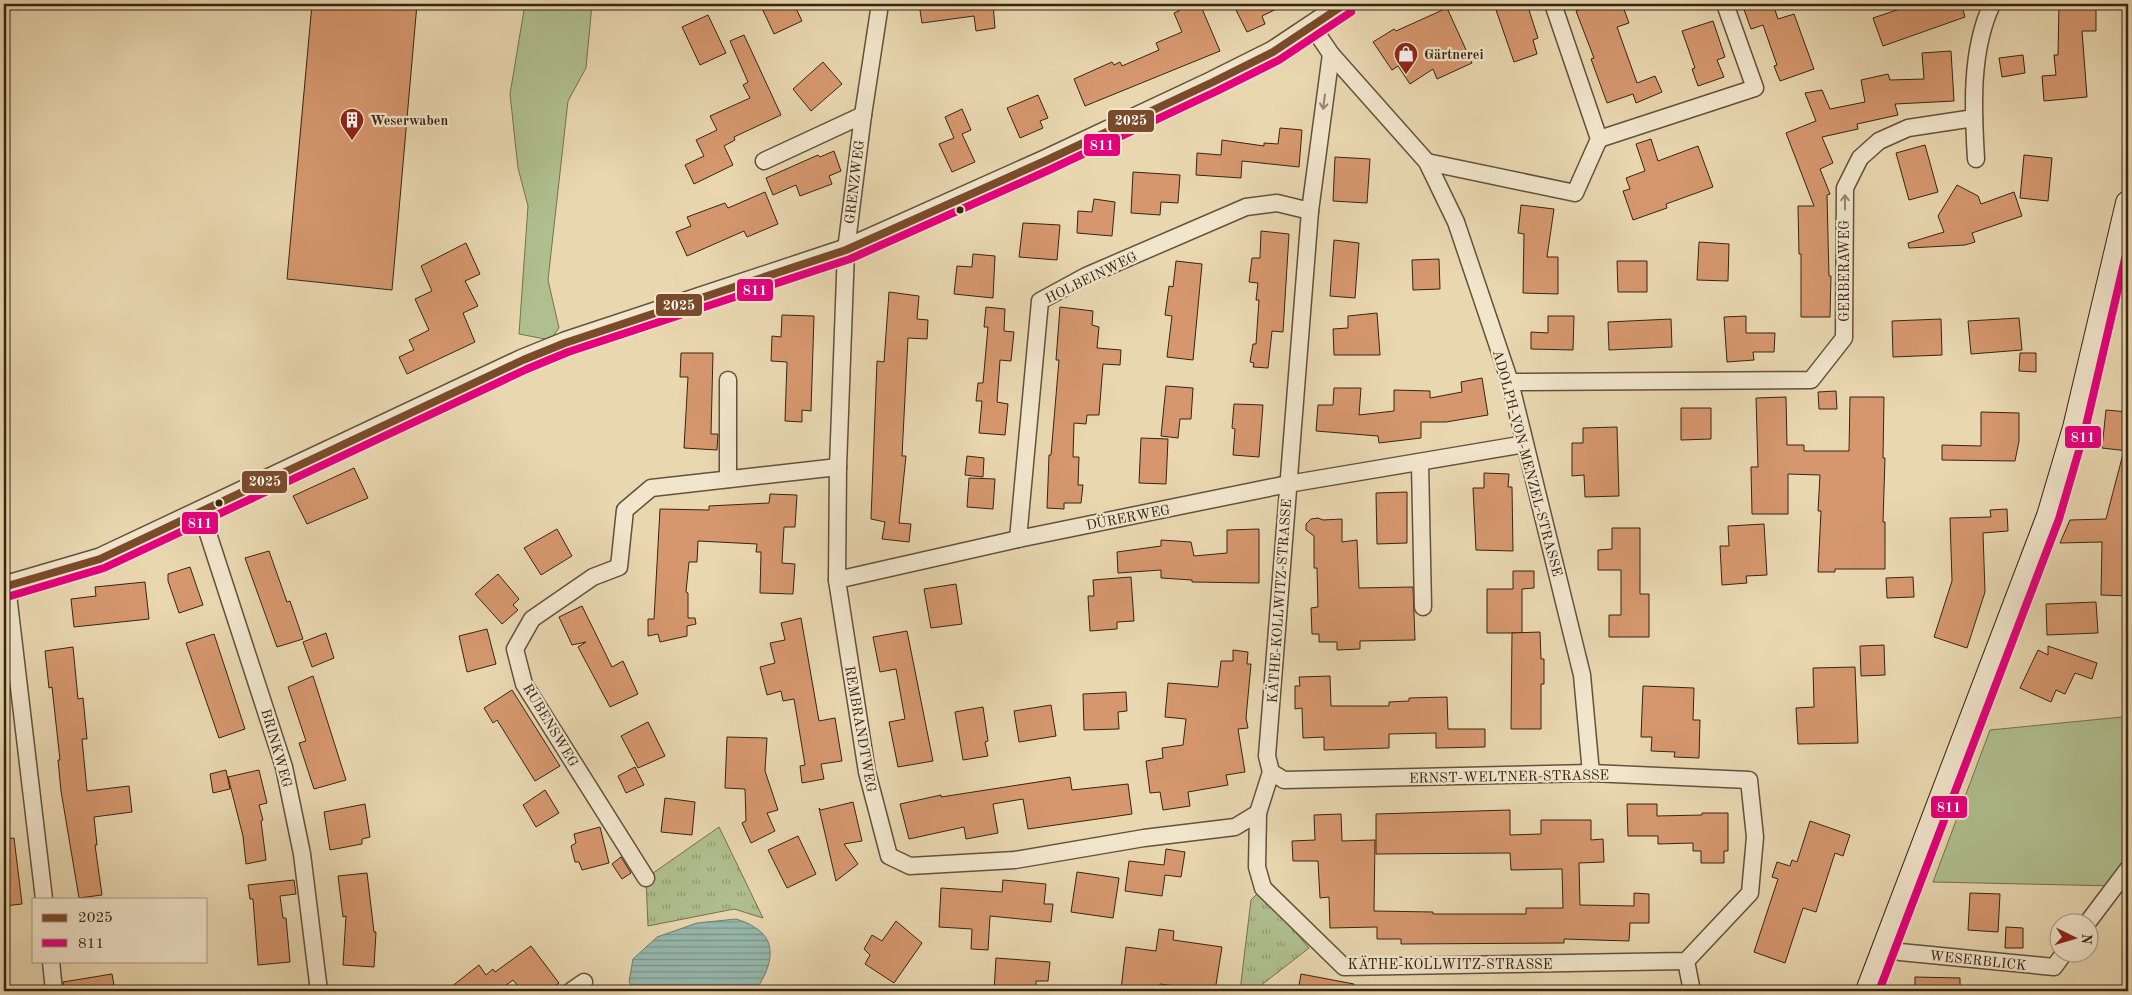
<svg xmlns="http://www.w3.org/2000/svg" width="2132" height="995" viewBox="0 0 2132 995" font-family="'Old Standard TT',serif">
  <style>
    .green { fill: #b0bf90; stroke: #737251 }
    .park { fill: url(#park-tufts); stroke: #737251 }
    .water { fill: url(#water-rules); stroke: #707e70 }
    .building { fill: #d6976e; stroke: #362512 }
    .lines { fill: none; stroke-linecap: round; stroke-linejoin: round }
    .minor-casing { stroke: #63523a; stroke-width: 19 }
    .tertiary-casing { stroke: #63523a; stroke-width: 24 }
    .secondary-casing { stroke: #362512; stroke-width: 26 }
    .minor { stroke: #f1e5cc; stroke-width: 16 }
    .tertiary { stroke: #f1e5cc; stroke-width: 21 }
    .secondary { stroke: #f1e5cc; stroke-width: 24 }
    .bus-1-casing { stroke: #f1e5cc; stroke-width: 11 }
    .bus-2-casing { stroke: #f1e5cc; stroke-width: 11 }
    .bus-1 { stroke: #7a4b2a; stroke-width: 8 }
    .bus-2 { stroke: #e5007d; stroke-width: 8 }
    .oneway { stroke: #94856f }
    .bus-dot { fill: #362512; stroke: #f1e5cc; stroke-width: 2 }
    .labels { text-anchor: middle; stroke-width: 4.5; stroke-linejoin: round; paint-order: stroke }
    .poi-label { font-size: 14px; font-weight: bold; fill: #362512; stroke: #f1e5cc; text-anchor: start }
    .street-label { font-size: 14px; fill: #362512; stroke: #f1e5cc }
    .line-badge { stroke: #f1e5cc; stroke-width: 2 }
    .badge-label { font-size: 14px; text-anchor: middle; font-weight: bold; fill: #fff }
  </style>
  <defs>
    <pattern id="park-tufts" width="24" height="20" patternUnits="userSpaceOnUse" patternTransform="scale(1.25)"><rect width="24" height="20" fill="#b0bf90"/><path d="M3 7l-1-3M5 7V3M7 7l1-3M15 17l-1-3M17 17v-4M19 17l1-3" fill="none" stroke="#909b74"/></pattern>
    <pattern id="water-rules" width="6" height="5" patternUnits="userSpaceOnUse" patternTransform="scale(1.25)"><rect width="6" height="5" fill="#97b9af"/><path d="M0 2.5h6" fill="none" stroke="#7c968d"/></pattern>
  </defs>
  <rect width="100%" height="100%" fill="#e9d7b0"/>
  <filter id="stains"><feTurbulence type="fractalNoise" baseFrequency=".004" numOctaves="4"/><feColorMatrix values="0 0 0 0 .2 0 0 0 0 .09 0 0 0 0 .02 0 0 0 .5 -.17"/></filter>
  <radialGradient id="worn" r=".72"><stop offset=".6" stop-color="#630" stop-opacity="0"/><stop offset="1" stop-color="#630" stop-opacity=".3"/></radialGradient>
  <g class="green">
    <path d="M525 4H592L586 68 568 101 548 280 559 328 550 340 519 334 528 206 518 168 510 94Z"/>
    <path d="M2128 712V869L2116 886 1933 882 1990 730 2122 717Z"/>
  </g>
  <g class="park">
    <path d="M719 827 763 918 734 909 648 926 646 878Z"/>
    <path d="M1260 891 1309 948 1255 990 1240 991 1251 900Z"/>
  </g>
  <path class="water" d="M736 919C742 921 749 923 754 927 781 942 769 972 755 991H634L629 982 633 959 657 937 697 923Z"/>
  <g class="building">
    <path d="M312 4H417L392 290 287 279Z"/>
    <path d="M760 4H794L802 21 774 34Z"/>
    <path d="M919 4H993L995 28 976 31 974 16 922 23Z"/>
    <path d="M1176 4H1200L1220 51 1085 106 1074 79 1112 62 1114 65 1120 62 1122 66 1159 50 1156 43 1182 32 1174 13 1179 11Z"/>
    <path d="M1233 4H1287L1262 16 1265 24 1247 32Z"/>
    <path d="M1506 4H1527L1538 38 1533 40 1537 54 1514 62 1495 7Z"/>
    <path d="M1595 4H1622L1629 23 1617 27 1637 83 1655 76 1662 92 1636 103 1633 94 1607 103 1591 59 1594 58 1576 11Z"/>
    <path d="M1742 4H1773L1778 19 1794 14 1814 69 1780 81 1774 66 1777 65 1763 25 1751 29Z"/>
    <path d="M1915 4H1961L1965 17 1883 46 1873 18Z"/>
    <path d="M2059 4H2096V31H2082L2087 97 2044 101 2042 76 2056 75 2054 55H2058Z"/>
    <path d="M1447 8 1472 63 1437 79 1433 69 1410 84 1398 66 1392 70 1373 42 1394 29 1396 31Z"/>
    <path d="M708 15 726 53 700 65 682 27Z"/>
    <path d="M1713 21 1725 57 1717 60 1724 77 1698 86 1692 69 1695 68 1682 31Z"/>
    <path d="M744 35 781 115 734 137 735 140 724 146 733 165 694 184 685 165 704 156 696 140 717 130 710 116 750 98 743 85 748 82 730 41Z"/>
    <path d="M1951 51 1954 101 1895 104 1898 115 1857 124 1858 129 1822 137 1833 163 1820 169 1830 194 1827 195 1829 276H1831L1830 317H1801V254H1799L1798 206H1814L1786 133 1816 121 1805 93 1822 90 1830 109 1865 102 1861 80 1888 74 1890 80 1924 79 1922 53Z"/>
    <path d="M2023 55 2025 73 2002 77 1999 58Z"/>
    <path d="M823 62 842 84 811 111 793 89Z"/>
    <path d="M1038 95 1048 118 1040 121 1043 128 1020 138 1007 108Z"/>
    <path d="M962 109 971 130 962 134 975 162 952 172 939 144 954 138 945 117Z"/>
    <path d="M1280 128 1302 130 1299 167 1242 161 1241 178 1196 175 1197 153 1221 155 1222 140 1264 146V143L1278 144Z"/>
    <path d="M1651 139 1658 161 1698 146 1713 187 1666 204 1667 208 1633 220 1623 191 1630 189 1626 178 1645 171 1636 144Z"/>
    <path d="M1925 145 1938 192 1909 200 1896 153Z"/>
    <path d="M834 151 841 171 829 176 832 184 800 196 796 185 773 195 766 178 818 155 820 157Z"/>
    <path d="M2024 155 2052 158 2048 201 2020 198Z"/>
    <path d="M1335 157 1370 159 1367 203 1333 201Z"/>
    <path d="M1133 172 1180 175 1178 203 1161 202 1160 215 1131 213Z"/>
    <path d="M1957 185 1978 196 1981 204 2014 192 2022 216 1972 233 1975 242 1965 245 1909 248 1908 243 1944 232 1938 216Z"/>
    <path d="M765 192 778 224 747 237 744 231 687 256 676 232 691 226 687 217 725 203 728 208Z"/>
    <path d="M1094 199 1115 202 1112 236 1077 233 1078 211 1092 212Z"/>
    <path d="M1521 205 1554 209 1547 257H1558V294L1523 293 1524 234 1518 233Z"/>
    <path d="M1023 223 1060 225 1057 260 1019 257Z"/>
    <path d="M1261 231 1289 234 1283 332 1272 331 1268 368 1253 367 1254 363 1250 362 1253 344H1256L1259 300H1256L1258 283 1249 282 1252 258H1260Z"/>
    <path d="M1334 240 1359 243 1355 298 1330 296Z"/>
    <path d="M1699 242 1729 244 1728 281 1697 280Z"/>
    <path d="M466 243 480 274 465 281 478 306 463 313 475 342 407 374 399 357 414 350 409 340 429 330 415 299 432 291 421 266Z"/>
    <path d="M973 254 995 256 993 298 954 294 957 266 972 267Z"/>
    <path d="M1439 259 1440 289 1413 290 1412 260Z"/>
    <path d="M1176 261 1202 264 1193 360 1167 357 1172 316 1165 315 1169 286 1173 287Z"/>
    <path d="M1617 261H1647V292H1618Z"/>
    <path d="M889 292 919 296 917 319 928 320 927 339 908 338 902 456H906L899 523 911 524 909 542 882 539 885 522 871 519 877 361 884 362Z"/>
    <path d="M986 307 1005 309 1004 331 1014 332 1011 361 1000 360 997 402 1008 404 1005 435 979 433 982 401H976L978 383H983L988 327H984Z"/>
    <path d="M1060 307 1093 311 1092 325 1099 327 1097 348 1121 350 1120 365 1103 364 1099 415H1087L1086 424 1074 423 1073 457H1079L1078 485H1083L1081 503H1064V509L1047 508 1049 455H1051L1059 360H1056Z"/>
    <path d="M1377 313 1380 355H1334L1333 329 1348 328V316Z"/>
    <path d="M782 315 814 316 811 411 802 410V422L785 421 787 362 771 361 772 336 781 337Z"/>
    <path d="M1548 316H1574L1573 350 1531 349V332L1548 333Z"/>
    <path d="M1746 316V333H1775L1774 352H1753L1754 360 1727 362 1724 317Z"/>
    <path d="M2019 318 2022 350 1971 354 1968 321Z"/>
    <path d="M1671 319 1672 347 1609 350 1608 322Z"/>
    <path d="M1941 319 1942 355 1893 357 1892 321Z"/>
    <path d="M681 353H713L711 434H718L717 450 684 448 688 377H680Z"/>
    <path d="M2020 353H2036V372L2019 371Z"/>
    <path d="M1482 378 1488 415 1446 422H1421V438L1379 443 1378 436 1316 431 1318 405H1333L1334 388H1361L1359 415 1394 411V390L1430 391V398L1462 392 1461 382Z"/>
    <path d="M1166 386 1193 388 1191 419H1180L1178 438 1161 436Z"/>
    <path d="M1836 391 1837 409H1819L1818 392Z"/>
    <path d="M1786 397 1787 445H1804V451H1849L1850 397H1884L1883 458H1885L1883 522H1885V569H1835V572H1818L1821 511H1818L1820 475 1788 474V514H1752L1751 467H1758L1756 398Z"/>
    <path d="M1234 404 1263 405 1259 457 1233 455 1235 429 1232 428Z"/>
    <path d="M1681 408H1711V439L1681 440Z"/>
    <path d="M2106 410 2128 412V451L2102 448Z"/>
    <path d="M1981 412 2019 413V441L2015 461 1942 460V445L1981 446Z"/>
    <path d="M1617 427 1619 496 1585 497 1584 475 1572 476V443H1583V428Z"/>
    <path d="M1141 438 1168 439 1166 484 1139 483Z"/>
    <path d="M2123 454 2128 455V596L2101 595 2102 542 2060 543 2070 520 2106 519Z"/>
    <path d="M967 456 984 458 983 477 965 475Z"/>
    <path d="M354 468 368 498 307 524 293 496Z"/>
    <path d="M1484 473 1509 474 1508 487H1512L1513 551 1476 550 1473 488H1484Z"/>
    <path d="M969 478 995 479 993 509 967 507Z"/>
    <path d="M1407 492V543L1377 544 1376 493Z"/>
    <path d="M770 494 797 495 795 527H784L783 544 782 563 795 564 793 594 760 593 761 552H756L757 544 698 541 697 562H689L686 592 688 593V618H695L696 624 687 626V636L660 642 658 634 648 636V619H654L660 509 709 510V506L769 503Z"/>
    <path d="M2007 509 2008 531 1983 533 1985 592 1967 648 1934 637 1952 581 1950 518 1991 517 1990 510Z"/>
    <path d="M1318 518 1323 520 1342 519V542L1357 540 1359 588 1413 587 1415 640 1360 641V649L1337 650V642H1319V634H1312L1311 608 1318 607 1317 568H1314V536L1306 530V524L1311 519Z"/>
    <path d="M1764 524 1767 575 1746 576 1747 583 1722 585 1720 546H1729L1728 526Z"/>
    <path d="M1612 528H1640V594H1649V637H1609V615H1621V570H1598V550L1612 549Z"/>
    <path d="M557 529 572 556 541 575 524 548Z"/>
    <path d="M1259 529V583L1192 582V580L1161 578V570L1118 573 1117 552 1161 546V540L1191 542 1194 556 1227 553V530Z"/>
    <path d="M269 551 287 602 290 601 303 639 277 647 245 558Z"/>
    <path d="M190 567 203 605 179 613 168 581V574Z"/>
    <path d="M1513 571H1534V588L1522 589V633H1487V589H1513Z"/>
    <path d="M498 574 519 599 513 605 518 610 502 624 475 594Z"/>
    <path d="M1131 577 1134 621 1117 622V629L1090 631 1088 596H1094L1093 580Z"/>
    <path d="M1913 577 1914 597 1887 598 1886 578Z"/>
    <path d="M145 582 149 619 74 627 71 599 96 596 95 587Z"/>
    <path d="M956 584 962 624 931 628 924 589Z"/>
    <path d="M2096 602 2098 633 2047 635 2046 604Z"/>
    <path d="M582 606 612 667 623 661 638 694 610 707 578 647 586 642 572 645 559 617Z"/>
    <path d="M801 618 819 721 835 718 842 761 821 764 824 779 802 783 800 766 805 765 794 699 783 701 781 691 767 695 760 667 775 663 770 643 785 640 781 623Z"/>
    <path d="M487 629 496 664 467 672 459 636Z"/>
    <path d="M907 631 933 761 898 767 889 722 905 719 896 669 880 672 873 637Z"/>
    <path d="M1540 632 1541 659H1544V684H1541V729H1511L1512 633Z"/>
    <path d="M326 633 334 658 312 667 303 642Z"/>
    <path d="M214 634 245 729 219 738 186 643Z"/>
    <path d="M1884 645 1885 675 1861 676 1860 646Z"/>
    <path d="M2048 646 2097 663 2092 679 2075 673 2065 694 2056 690 2051 702 2020 688 2038 650 2048 655Z"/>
    <path d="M73 647 78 699 83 698 87 739H82L87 791 129 786 132 812 94 817 97 845H95L102 895 79 898 61 791 58 760H60L52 687 49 688 45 651Z"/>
    <path d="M1233 650 1248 652 1247 664H1251L1246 718 1248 728 1238 729 1245 772 1226 775 1228 785 1188 792 1190 806 1163 810 1160 792 1150 793 1146 761 1163 758 1162 748 1183 745 1186 719 1165 717 1168 683 1218 687 1221 661H1233Z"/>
    <path d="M1855 667 1858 743 1798 744 1796 708 1814 707 1813 668Z"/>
    <path d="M313 676 346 780 314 789 299 743 306 741 288 687Z"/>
    <path d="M1330 676 1331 706H1389V702L1409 701V698L1447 697 1448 729H1485V747L1436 748V733L1389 734V748L1324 750V737L1303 738 1302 708 1295 709V686H1300L1299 677Z"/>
    <path d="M1643 686 1694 688 1693 720H1700L1699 758 1674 757 1675 752 1651 751 1652 737H1641Z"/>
    <path d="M512 690 560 766 535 781 497 720 493 723 484 708Z"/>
    <path d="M1126 692 1127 711 1118 712 1119 729 1084 730 1083 694Z"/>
    <path d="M1051 705 1056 736 1019 742 1014 711Z"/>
    <path d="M983 707 988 741 985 742 988 756 963 760 955 712Z"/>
    <path d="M648 722 665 756 638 768 621 736Z"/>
    <path d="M727 737 767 738 765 771 778 810 767 813 775 831 751 843 742 823 746 821 745 789 725 788Z"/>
    <path d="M635 767 644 785 626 793 618 776Z"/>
    <path d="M226 770 230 789 213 793 210 774Z"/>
    <path d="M259 770 267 803 259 805 263 820 261 821 266 860 246 864 243 836 228 777Z"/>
    <path d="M1070 777 1072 790 1128 784 1132 814 1028 829 1023 799 993 804 998 833 966 839 964 827 909 839 900 804 941 795V797Z"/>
    <path d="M545 790 559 813 536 827 523 805Z"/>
    <path d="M665 798 695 802 692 835 661 832Z"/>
    <path d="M853 802 862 841 844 844 858 864 836 881 819 808 821 810Z"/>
    <path d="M365 804 370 837 362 839V844L330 850 324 812Z"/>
    <path d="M1627 804H1657V816L1702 815V813H1728V851H1724V863H1701V851H1693V843L1658 844V836H1628Z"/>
    <path d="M1510 810V835L1541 834V820H1591V840L1603 839 1604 862 1579 863 1580 905 1634 906V893L1649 894V923H1630L1629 941 1564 939V943L1401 944V939H1377V927L1330 928 1329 897 1320 898 1318 861H1293L1292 841 1315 840 1314 815 1341 814 1342 841 1375 840 1374 911 1433 912V914H1526V908H1563L1562 869 1511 870 1510 853 1376 854V814Z"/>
    <path d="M1810 821 1850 835 1843 856 1835 853 1816 912 1803 908 1785 963 1754 952 1778 879 1772 877 1777 862 1790 866 1792 860 1797 862Z"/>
    <path d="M600 827 609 863 582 870 579 862H575L571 846 576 843 574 834Z"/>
    <path d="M798 836 816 874 787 888 768 850Z"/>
    <path d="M14 838 22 904 4 906V839Z"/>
    <path d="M1166 849 1185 852 1181 877 1165 875 1162 896 1125 891 1129 861 1164 865Z"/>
    <path d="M621 857 631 873 622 879 612 864Z"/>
    <path d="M1077 872 1119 878 1113 918 1071 912Z"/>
    <path d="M367 873 374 932H376L374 967 343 965 346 916 343 917 338 876Z"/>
    <path d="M294 880 296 894 280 896 283 918H286L290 962 258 965 253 899H250L248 885Z"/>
    <path d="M1003 880 1046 884 1044 904H1053L1051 922 990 916 988 950 971 949 972 929 939 927 941 888 1002 892Z"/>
    <path d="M1970 893 2000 894 1998 932 1968 930Z"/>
    <path d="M896 921 922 943 894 983 865 964 870 955 864 949 872 935 882 941Z"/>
    <path d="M2006 927 2023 928V948H2005Z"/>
    <path d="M1159 929 1174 931 1173 940 1222 947 1215 991 1160 984 1159 991 1121 989 1126 947 1156 951Z"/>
    <path d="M531 946 559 983 547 991H522L513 980 498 991H446L479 965 486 975 493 969 495 972Z"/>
    <path d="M996 958 1050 962 1048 981H1036V991H994Z"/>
    <path d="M112 974 115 991H64L63 982Z"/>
    <path d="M1301 974 1354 984 1353 991H1298Z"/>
    <path d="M1915 977 1960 978V991H1915Z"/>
  </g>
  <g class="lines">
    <defs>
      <g id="minor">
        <path d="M880 4 863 115 846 250 838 467 837 580 867 772 889 856 910 866 1015 860 1144 838 1235 827 1258 813"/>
        <path d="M1312 26 1331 54 1427 162 1456 222 1510 382 1582 675 1591 773"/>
        <path d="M1599 139 1755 88 1725 4"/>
        <path d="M1976 159C1973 109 1970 51 1992 4"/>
        <path d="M764 161 863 115"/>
        <path d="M1427 162 1575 193 1599 139 1553 4"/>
        <path d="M1510 382 1811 380 1844 338 1845 188 1860 158 1879 141 1908 128 1974 118"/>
        <path d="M1420 463 1423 607"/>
        <path d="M728 479V380"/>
        <path d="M201 512 284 767 302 854 319 991"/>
        <path d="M1018 539 1040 301 1086 276 1246 207 1277 203 1310 211"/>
        <path d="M837 580 1018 539 1288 484 1525 444"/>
        <path d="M7 586 44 899"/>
        <path d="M1271 772 1284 780 1591 773 1749 780 1755 837 1750 893 1686 961 1344 967 1263 888 1257 867 1258 813 1271 772 1267 756 1310 211 1331 54"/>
        <path d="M646 878 524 684 515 649 532 619 593 577 619 567 625 510 651 488 838 467"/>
        <path d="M2088 922 2128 869"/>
        <path d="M1885 947 1900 952 2054 967 2065 952"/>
        <path d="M51 961 54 991"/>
        <path d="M1686 961 1692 991"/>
        <path d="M571 991 584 982"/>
      </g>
      <path id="tertiary" d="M4 587 100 559 523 360 565 343 846 250 1045 161 1213 82 1273 52 1345 4"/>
      <path id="secondary" d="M1868 991 2049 516 2075 428 2128 203"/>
    </defs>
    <use href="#minor" class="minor-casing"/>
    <use href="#tertiary" class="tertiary-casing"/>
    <use href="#secondary" class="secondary-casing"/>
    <use href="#minor" class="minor"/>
    <use href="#tertiary" class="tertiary"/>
    <use href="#secondary" class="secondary"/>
    <defs>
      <path id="bus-1" d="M4 587 100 559 523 360 565 343 846 250 1045 161 1213 82 1273 52 1345 4"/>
      <g id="bus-2">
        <path d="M7 597 104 568 527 369 568 352 850 259 1049 170 1217 91 1279 60 1351 12"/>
        <path d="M1879 991 2059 519 2085 430 2128 246"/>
      </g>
    </defs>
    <use href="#bus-1" class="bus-1-casing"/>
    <use href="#bus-2" class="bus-2-casing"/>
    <use href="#bus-1" class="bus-1"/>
    <use href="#bus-2" class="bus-2"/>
  </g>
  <defs><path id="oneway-shaft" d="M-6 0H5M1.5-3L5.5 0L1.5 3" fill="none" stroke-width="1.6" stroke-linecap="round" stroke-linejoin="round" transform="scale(1.25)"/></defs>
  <g class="oneway">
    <use href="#oneway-shaft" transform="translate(1324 102) rotate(97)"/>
    <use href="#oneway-shaft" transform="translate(1845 202) rotate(-90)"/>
  </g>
  <defs>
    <symbol id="shop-pin" viewBox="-11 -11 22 30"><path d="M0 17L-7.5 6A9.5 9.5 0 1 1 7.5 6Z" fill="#8f2418" stroke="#f1e5cc"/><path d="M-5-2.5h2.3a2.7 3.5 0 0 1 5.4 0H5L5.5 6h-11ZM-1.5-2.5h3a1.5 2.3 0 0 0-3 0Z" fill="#fff"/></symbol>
    <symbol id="building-pin" viewBox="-11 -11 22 30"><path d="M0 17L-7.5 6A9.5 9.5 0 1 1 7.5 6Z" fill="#8f2418" stroke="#f1e5cc"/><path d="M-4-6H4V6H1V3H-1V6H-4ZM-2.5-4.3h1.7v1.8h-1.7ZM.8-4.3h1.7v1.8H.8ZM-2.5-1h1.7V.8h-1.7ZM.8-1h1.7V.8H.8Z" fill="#fff"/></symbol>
  </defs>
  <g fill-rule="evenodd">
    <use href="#shop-pin" x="1392" y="40" width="28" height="38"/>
    <use href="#building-pin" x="338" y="106" width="28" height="38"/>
  </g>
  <g class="bus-dot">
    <circle cx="960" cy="210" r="4.5"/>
    <circle cx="219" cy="503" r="4.5"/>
  </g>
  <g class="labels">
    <g class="poi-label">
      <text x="1424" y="59">Gärtnerei</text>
      <text x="370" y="125">Weserwaben</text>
    </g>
    <g class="street-label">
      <text transform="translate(854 182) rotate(-83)" y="5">GRENZWEG</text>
      <text transform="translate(1844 271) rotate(-90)" y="5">GERBERAWEG</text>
      <text transform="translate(1091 277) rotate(-26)" y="5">HOLBEINWEG</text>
      <text transform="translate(1528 463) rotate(75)" y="5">ADOLPH-VON-MENZEL-STRASSE</text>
      <text transform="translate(1128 517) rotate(-11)" y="5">DÜRERWEG</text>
      <text transform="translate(1279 601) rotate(-86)" y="5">KÄTHE-KOLLWITZ-STRASSE</text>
      <text transform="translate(551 725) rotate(59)" y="5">RUBENSWEG</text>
      <text transform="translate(861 729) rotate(80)" y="5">REMBRANDTWEG</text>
      <text transform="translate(277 748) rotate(74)" y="5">BRINKWEG</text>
      <text transform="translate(1509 776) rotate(-1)" y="5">ERNST-WELTNER-STRASSE</text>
      <text transform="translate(1978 960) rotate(6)" y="5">WESERBLICK</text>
      <text x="1450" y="969">KÄTHE-KOLLWITZ-STRASSE</text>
    </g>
  </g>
  <g class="line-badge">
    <rect x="1107" y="109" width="48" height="24" rx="5" fill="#7a4b2a"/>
    <rect x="1083" y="133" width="38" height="24" rx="5" fill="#e5007d"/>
    <rect x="736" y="278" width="38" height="24" rx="5" fill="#e5007d"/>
    <rect x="655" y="293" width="48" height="24" rx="5" fill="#7a4b2a"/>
    <rect x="2064" y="425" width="38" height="24" rx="5" fill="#e5007d"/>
    <rect x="241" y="470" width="47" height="24" rx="5" fill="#7a4b2a"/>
    <rect x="181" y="511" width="38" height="24" rx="5" fill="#e5007d"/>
    <rect x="1930" y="795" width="38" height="24" rx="5" fill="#e5007d"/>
  </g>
  <g class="badge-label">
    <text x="1131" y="125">2025</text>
    <text x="1102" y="150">811</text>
    <text x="755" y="295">811</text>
    <text x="679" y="310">2025</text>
    <text x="2083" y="442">811</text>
    <text x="265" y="486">2025</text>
    <text x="200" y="528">811</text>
    <text x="1949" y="812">811</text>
  </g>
  <rect width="2132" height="995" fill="none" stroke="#e9d7b0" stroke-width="20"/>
  <rect x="5" y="5" width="2122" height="985" fill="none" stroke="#362512" stroke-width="2.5"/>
  <rect x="10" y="10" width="2112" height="975" fill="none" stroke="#362512"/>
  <rect x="32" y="898" width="175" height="65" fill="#f1e5cc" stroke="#a69882"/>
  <rect x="42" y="914" width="25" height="8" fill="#7a4b2a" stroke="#a69882"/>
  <text x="78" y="922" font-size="15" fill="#362512">2025</text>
  <rect x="42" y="939" width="25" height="8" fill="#e5007d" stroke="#a69882"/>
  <text x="78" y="948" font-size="15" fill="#362512">811</text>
  <g transform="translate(2074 938) rotate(95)"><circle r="24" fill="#f1e5cc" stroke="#a69882"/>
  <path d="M0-4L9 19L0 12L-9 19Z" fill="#8f2418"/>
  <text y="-8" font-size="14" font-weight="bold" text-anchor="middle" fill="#362512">N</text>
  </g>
  <rect width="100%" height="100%" filter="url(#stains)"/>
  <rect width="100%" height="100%" fill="url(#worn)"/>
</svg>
